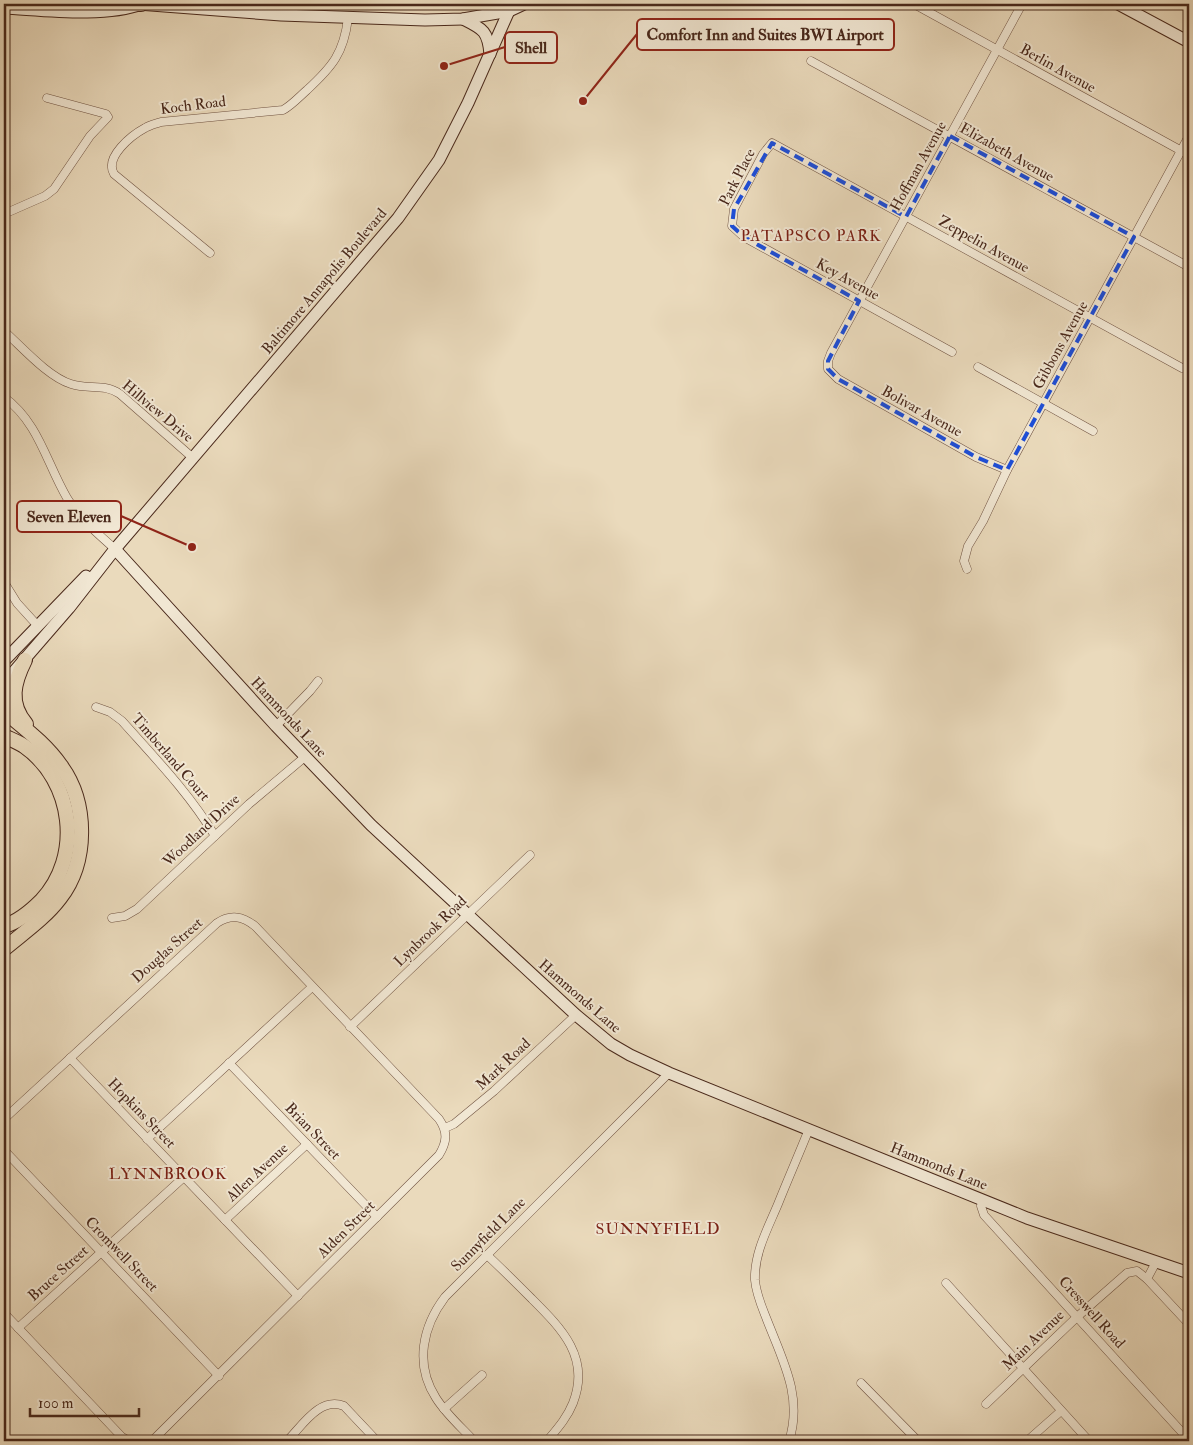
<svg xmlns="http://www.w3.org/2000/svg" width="1193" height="1445" viewBox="0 0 1193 1445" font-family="'IM FELL Double Pica',serif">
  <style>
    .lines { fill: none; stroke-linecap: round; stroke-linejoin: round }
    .street-casing { stroke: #715443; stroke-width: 9 }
    .secondary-casing { stroke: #49281b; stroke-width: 13 }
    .highway-casing { stroke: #49281b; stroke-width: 16 }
    .street { stroke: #f1e7d3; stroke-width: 8 }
    .secondary { stroke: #f1e7d3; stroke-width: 11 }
    .highway { stroke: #eadabc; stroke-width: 14 }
    .marked { fill: none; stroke: #1d4ed8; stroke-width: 4; stroke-dasharray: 10 6; stroke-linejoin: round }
    .labels { text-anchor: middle; stroke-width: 4; stroke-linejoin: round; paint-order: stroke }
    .street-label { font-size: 15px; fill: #49281b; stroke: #f1e7d3 }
    .neighbourhood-label { font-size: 16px; letter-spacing: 1px; fill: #7a1f14; stroke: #f1e7d3 }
    .leader { fill: none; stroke: #8f2418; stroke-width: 2 }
    .callout-dot { fill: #8f2418; stroke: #f1e7d3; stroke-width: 2 }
    .callout { fill: #f1e7d3; stroke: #8f2418; stroke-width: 2 }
    .callout-label { font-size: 16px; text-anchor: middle; font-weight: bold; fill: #49281b }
  </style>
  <rect width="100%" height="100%" fill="#eadabc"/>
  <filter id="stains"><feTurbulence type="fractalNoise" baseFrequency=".004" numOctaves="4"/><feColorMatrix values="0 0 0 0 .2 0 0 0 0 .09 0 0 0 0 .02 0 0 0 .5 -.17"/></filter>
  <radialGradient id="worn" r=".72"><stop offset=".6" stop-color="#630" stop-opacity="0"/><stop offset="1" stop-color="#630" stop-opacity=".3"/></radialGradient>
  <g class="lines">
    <defs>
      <g id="street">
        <path d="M914 4 1189 155"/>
        <path d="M811 61 1189 267"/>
        <path d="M4 214 45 196 54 189 90 136 108 117 106 114 47 98"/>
        <path d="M210 253 114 174C104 157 132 135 145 128 150 125 155 124 161 122L283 110C292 105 299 97 307 90 332 67 344 53 348 18"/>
        <path d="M4 331C22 347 48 377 71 384 89 390 104 383 120 394L193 458"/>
        <path d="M952 352 744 237 732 226 734 209 763 154 772 143 1182 368"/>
        <path d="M978 367 1093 431"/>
        <path d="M4 397C39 423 46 462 67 498 79 518 97 533 115 549"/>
        <path d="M1007 470 976 457 838 379 828 369V361L831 353 1022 4"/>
        <path d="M967 569 964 561 968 546 983 521 1007 470 1189 136"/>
        <path d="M4 582 17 603 37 625"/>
        <path d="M96 707 110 712 122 721C155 758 189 793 215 836"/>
        <path d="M276 726 310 691 318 681"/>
        <path d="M112 918 125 916 137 909 249 804 306 756"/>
        <path d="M350 1027 530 855"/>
        <path d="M70 1058 298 1296"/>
        <path d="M229 1063 377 1217"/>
        <path d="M4 1119 217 923C231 914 242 916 255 926L439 1119C448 1132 447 1142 439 1155L152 1441"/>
        <path d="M445 1128 454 1124 494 1091 576 1015"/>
        <path d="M147 1139 312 987"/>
        <path d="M4 1150 219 1376"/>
        <path d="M982 1200 981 1206 984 1215 1189 1440"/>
        <path d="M225 1220 307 1144"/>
        <path d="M487 1255C502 1269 516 1283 531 1298 561 1328 591 1357 573 1403 567 1418 557 1429 547 1441"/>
        <path d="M1156 1262 1147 1279 1189 1324"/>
        <path d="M946 1283 1089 1441"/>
        <path d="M4 1313 122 1437 129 1441"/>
        <path d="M18 1328 184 1177"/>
        <path d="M861 1383 918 1441"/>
        <path d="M986 1404 1077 1317 1127 1273 1137 1271 1147 1279"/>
        <path d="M444 1409 482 1375"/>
        <path d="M287 1441C302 1426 320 1396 344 1406L377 1441"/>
        <path d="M474 1441C461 1427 446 1414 436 1398 414 1364 423 1326 445 1297L669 1073"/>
        <path d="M789 1441C803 1397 783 1361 767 1320 762 1307 756 1294 755 1280 754 1253 768 1228 778 1204 788 1179 799 1154 809 1129"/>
        <path d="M1027 1441 1061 1411"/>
      </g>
      <g id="secondary">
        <path d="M138 4 281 15 425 20 463 19 509 11 524 4"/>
        <path d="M1118 4 1189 42"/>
        <path d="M4 8C43 10 106 18 141 4"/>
        <path d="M463 19C483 29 488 31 490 54"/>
        <path d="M115 549 276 726 371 825 576 1015 611 1044 630 1055 669 1073 1027 1218 1189 1273"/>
        <path d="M4 661 86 576"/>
        <path d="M4 683 69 608 115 549 398 218 439 160 468 103 512 4"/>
      </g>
      <g id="highway">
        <path d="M139 4H141"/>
        <path d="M25 660C14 682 8 703 26 724"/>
        <path d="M4 711C24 728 46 744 61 766 88 803 88 862 60 898 45 918 23 933 4 949"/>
        <path d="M4 736C10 739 18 742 24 746 74 781 83 857 41 901 31 911 18 922 4 926"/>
      </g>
    </defs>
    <use href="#street" class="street-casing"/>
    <use href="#secondary" class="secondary-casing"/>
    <use href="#highway" class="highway-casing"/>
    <use href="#street" class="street"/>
    <use href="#secondary" class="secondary"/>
    <use href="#highway" class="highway"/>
  </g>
  <path class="marked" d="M950 136 1134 237 1007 470 976 457 838 379 828 369V361L859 301 744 237 732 226 734 209 772 143 906 217Z"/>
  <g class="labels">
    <g class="street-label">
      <text transform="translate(1058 68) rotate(29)" y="5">Berlin Avenue</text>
      <text transform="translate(193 105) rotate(-7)" y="5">Koch Road</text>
      <text transform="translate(1007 152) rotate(29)" y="5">Elizabeth Avenue</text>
      <text transform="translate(918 166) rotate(-61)" y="5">Hoffman Avenue</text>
      <text transform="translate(737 177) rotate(-63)" y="5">Park Place</text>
      <text transform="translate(984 244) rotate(29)" y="5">Zeppelin Avenue</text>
      <text transform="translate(848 279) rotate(29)" y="5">Key Avenue</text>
      <text transform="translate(324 281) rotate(-50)" y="5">Baltimore Annapolis Boulevard</text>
      <text transform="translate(1060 345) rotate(-61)" y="5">Gibbons Avenue</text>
      <text transform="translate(158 411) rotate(40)" y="5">Hillview Drive</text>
      <text transform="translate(922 411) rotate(29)" y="5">Bolivar Avenue</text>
      <text transform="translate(289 717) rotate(47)" y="5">Hammonds Lane</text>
      <text transform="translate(171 757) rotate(49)" y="5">Timberland Court</text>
      <text transform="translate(201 830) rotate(-43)" y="5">Woodland Drive</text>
      <text transform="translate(430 931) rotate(-44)" y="5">Lynbrook Road</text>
      <text transform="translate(167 950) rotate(-42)" y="5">Douglas Street</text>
      <text transform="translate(580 996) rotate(41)" y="5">Hammonds Lane</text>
      <text transform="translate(503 1064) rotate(-43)" y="5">Mark Road</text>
      <text transform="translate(142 1113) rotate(46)" y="5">Hopkins Street</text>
      <text transform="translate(313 1131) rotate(46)" y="5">Brian Street</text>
      <text transform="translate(939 1166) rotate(22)" y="5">Hammonds Lane</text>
      <text transform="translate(257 1172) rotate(-43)" y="5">Allen Avenue</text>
      <text transform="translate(346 1229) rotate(-45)" y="5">Alden Street</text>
      <text transform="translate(488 1234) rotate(-45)" y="5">Sunnyfield Lane</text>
      <text transform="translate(122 1254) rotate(46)" y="5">Cromwell Street</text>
      <text transform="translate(58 1273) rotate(-42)" y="5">Bruce Street</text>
      <text transform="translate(1092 1312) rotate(48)" y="5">Cresswell Road</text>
      <text transform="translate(1033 1340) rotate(-44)" y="5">Main Avenue</text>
    </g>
    <g class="neighbourhood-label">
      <text x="811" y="241">PATAPSCO PARK</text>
      <text x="168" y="1179">LYNNBROOK</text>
      <text x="658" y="1234">SUNNYFIELD</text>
    </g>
  </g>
  <path class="leader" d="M583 101L637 34M444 66L505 47M192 547L121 516"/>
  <g class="callout-dot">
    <circle cx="583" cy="101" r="5"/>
    <circle cx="444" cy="66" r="5"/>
    <circle cx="192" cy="547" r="5"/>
  </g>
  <g class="callout">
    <rect x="637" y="19" width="257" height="31" rx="5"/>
    <rect x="505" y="32" width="52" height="31" rx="5"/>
    <rect x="17" y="501" width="104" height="31" rx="5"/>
  </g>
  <g class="callout-label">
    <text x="765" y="40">Comfort Inn and Suites BWI Airport</text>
    <text x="531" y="53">Shell</text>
    <text x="69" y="522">Seven Eleven</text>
  </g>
  <rect width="1193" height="1445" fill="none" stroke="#eadabc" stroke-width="20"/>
  <rect x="5" y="5" width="1183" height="1435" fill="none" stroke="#49281b" stroke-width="2.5"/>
  <rect x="10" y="10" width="1173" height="1425" fill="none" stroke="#49281b"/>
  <path d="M30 1408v8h109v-8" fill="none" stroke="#49281b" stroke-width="2.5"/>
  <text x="38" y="1408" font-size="15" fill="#49281b" stroke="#f1e7d3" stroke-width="4" paint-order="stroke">100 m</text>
  <rect width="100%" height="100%" filter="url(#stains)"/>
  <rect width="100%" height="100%" fill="url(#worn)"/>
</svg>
